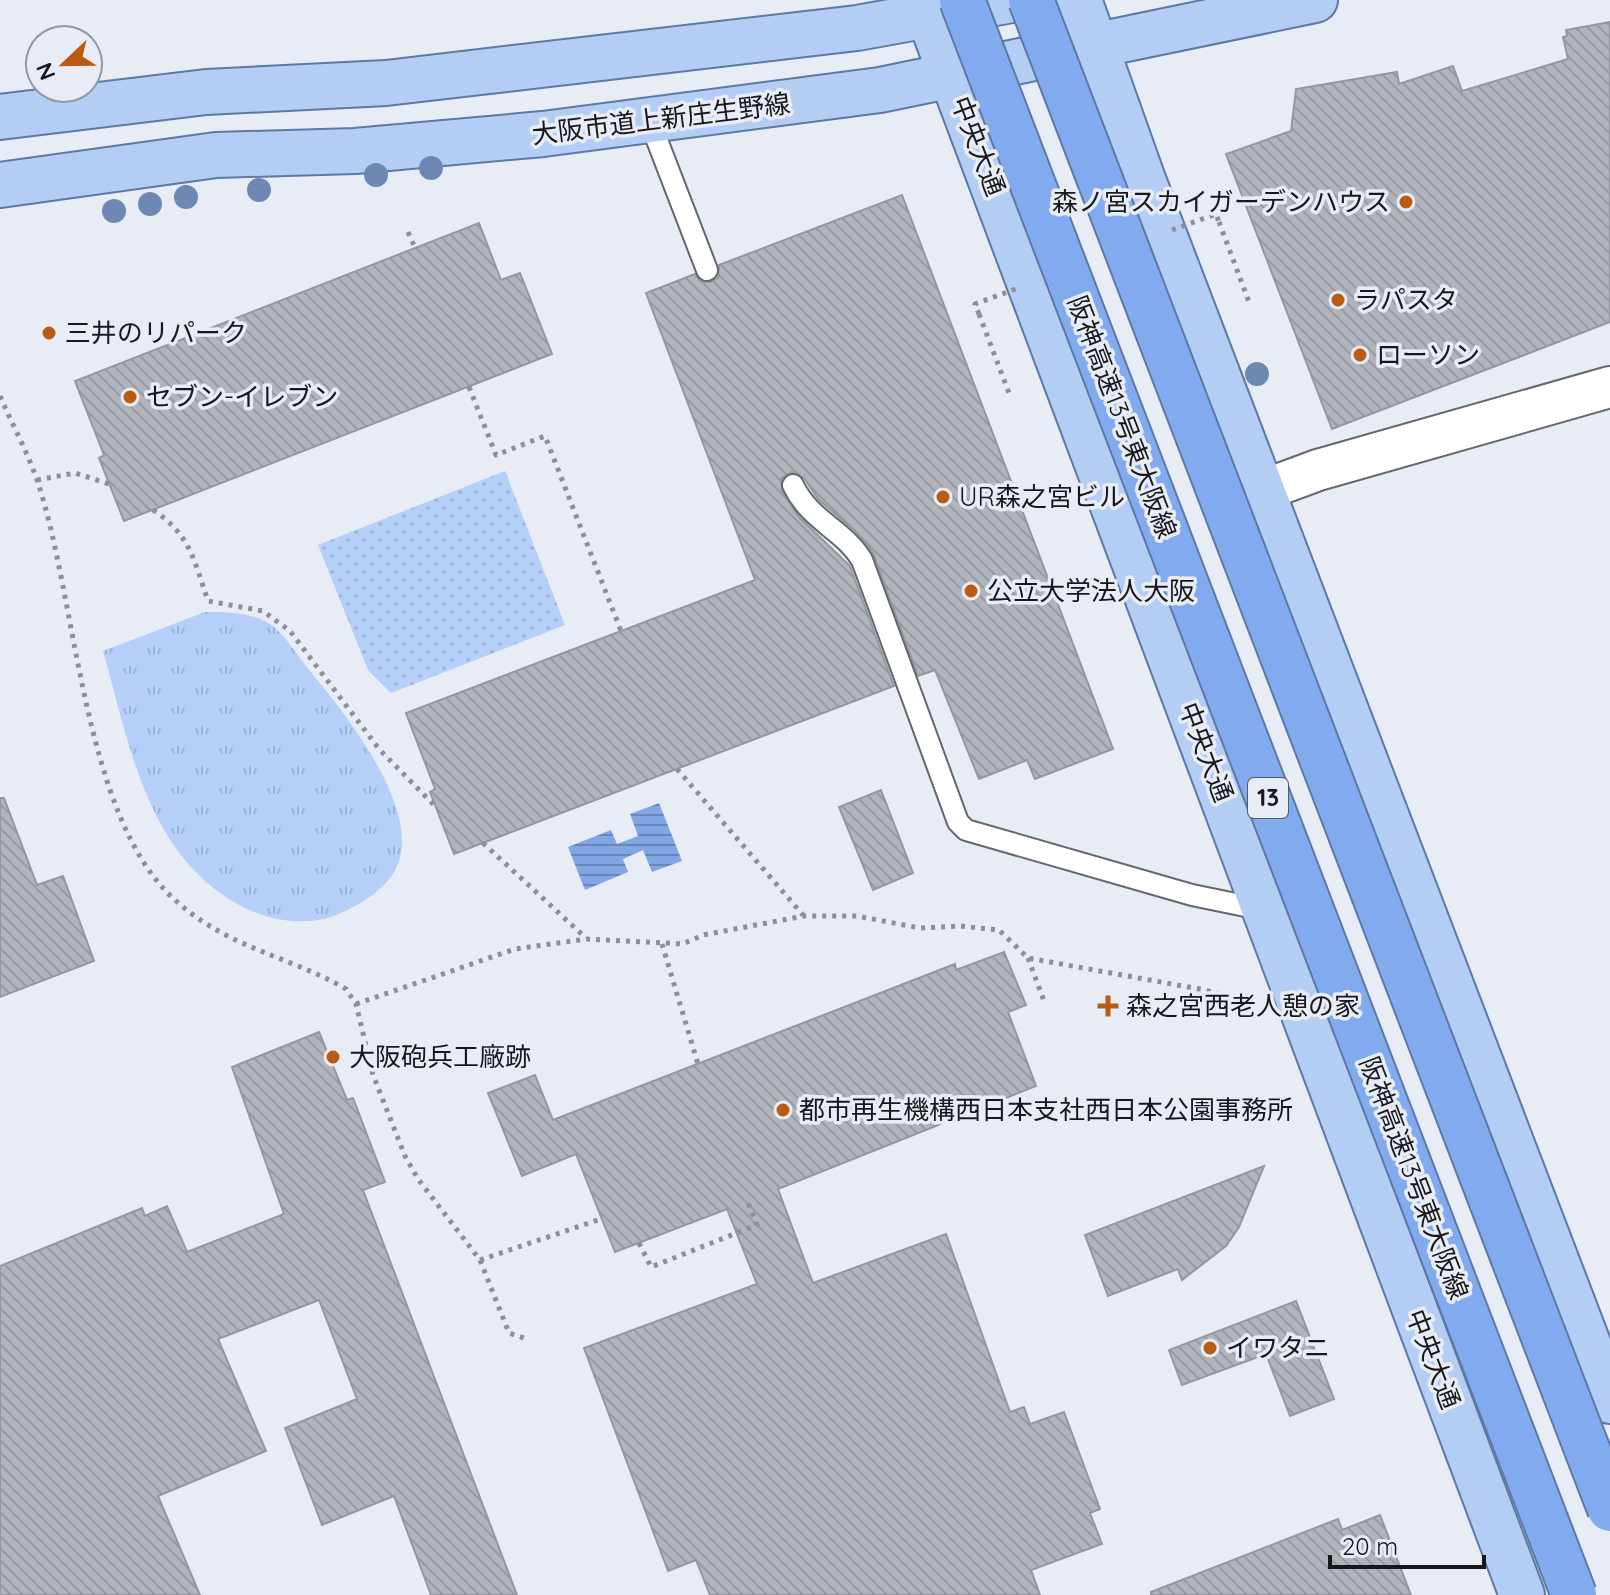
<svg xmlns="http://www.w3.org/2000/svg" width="1610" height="1595" viewBox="0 0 1610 1595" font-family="Quicksand,'Noto Sans JP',sans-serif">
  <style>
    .grass { fill: url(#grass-dots) }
    .park { fill: url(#park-tufts) }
    .water { fill: url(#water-rules) }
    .building { fill: url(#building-back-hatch); stroke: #93979e; stroke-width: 2 }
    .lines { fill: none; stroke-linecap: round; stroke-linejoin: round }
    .lane-casing { stroke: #64686e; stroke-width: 24 }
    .street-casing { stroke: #64686e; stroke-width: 44 }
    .primary-casing { stroke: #5d78a5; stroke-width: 48 }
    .path { stroke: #8c8f95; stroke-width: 5; stroke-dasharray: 4 6; stroke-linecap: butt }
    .lane { stroke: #fff; stroke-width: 20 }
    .street { stroke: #fff; stroke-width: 40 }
    .primary { stroke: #b4cdf5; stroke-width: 44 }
    .highway-bridge-casing { stroke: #5d78a5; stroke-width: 48; stroke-linecap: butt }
    .path-bridge { stroke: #8c8f95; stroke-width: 5; stroke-dasharray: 4 6; stroke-linecap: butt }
    .highway-bridge { stroke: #82abef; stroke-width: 44 }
    .tree { fill: #6d88b3 }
    .poi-dot { fill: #ba5b14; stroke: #e8ecf4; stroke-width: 3 }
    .labels { text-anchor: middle; stroke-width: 7; stroke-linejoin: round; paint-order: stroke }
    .shield { fill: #e8ecf4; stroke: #56585c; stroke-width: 2 }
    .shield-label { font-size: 24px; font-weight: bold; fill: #17181b }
    .street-label { font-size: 26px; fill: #17181b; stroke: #e8ecf4 }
    .poi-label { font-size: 26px; fill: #17181b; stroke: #e8ecf4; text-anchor: start }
  </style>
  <defs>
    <pattern id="grass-dots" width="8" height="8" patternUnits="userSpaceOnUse" patternTransform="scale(2)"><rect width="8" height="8" fill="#b5cff9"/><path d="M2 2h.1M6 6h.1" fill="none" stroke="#9bb1d5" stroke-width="1.8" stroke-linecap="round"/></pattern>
    <pattern id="park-tufts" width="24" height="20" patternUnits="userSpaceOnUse" patternTransform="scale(2)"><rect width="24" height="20" fill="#b5cff9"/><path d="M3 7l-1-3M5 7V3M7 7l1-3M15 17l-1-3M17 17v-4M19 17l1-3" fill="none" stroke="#9bb1d5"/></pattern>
    <pattern id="water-rules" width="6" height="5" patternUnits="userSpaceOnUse" patternTransform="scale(2)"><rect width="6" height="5" fill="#80a6e5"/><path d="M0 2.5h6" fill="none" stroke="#6886b9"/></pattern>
    <pattern id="building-back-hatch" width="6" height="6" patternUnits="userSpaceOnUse" patternTransform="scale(2)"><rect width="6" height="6" fill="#b0b4bb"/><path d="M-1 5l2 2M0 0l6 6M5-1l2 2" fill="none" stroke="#979aa0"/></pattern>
  </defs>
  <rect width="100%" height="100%" fill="#e8ecf4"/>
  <path class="grass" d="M505 471 565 625 391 693 368 670 318 545Z"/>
  <path class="park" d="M205 612C228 612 255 612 274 627 286 637 296 653 305 665 341 708 418 802 399 861 391 888 356 908 331 917 303 926 269 920 243 907 147 857 130 746 103 651Z"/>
  <path class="water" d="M659 803 682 861 652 872 643 850 623 859 628 872 585 890 568 847 611 830 617 844 638 836 630 814Z"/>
  <g class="building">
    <path d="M1610 22V322L1332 429 1226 154 1291 131 1296 89 1397 72 1399 84 1453 66 1462 91 1568 59 1563 37 1567 36 1566 30Z"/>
    <path d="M902 195 1113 749 1035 779 1027 760 979 779 935 670 918 676 873 553 855 531 818 499 804 478 792 472 781 479 782 491 799 517 850 566 894 686 454 854 430 792 435 789 406 713 755 580 646 293 695 274 700 281 711 282 718 278 719 265Z"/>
    <path d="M479 223 501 280 520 273 552 354 124 521 99 458 104 455 75 381Z"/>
    <path d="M881 790 913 873 873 890 839 807Z"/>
    <path d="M0 798H4L37 885 63 876 94 961 0 997Z"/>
    <path d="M1004 952 1026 1005 1008 1012 1036 1086 778 1189 813 1283 946 1234 1010 1412 1024 1407 1030 1424 1064 1412 1100 1509 1090 1513 1102 1544 1031 1570 1040 1595H710L696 1560 668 1571 584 1348 757 1284 727 1209 615 1252 576 1154 522 1176 488 1093 535 1075 553 1120 955 964 956 970Z"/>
    <path d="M319 1032 347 1100 353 1098 385 1182 363 1190 517 1595H431L394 1496 322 1525 285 1428 357 1399 319 1300 218 1339 266 1451 158 1496 200 1595H0V1266L142 1208 145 1216 167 1206 187 1252 284 1214 232 1067Z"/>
    <path d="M1264 1166 1239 1227 1226 1246 1182 1280 1178 1269 1108 1296 1085 1235Z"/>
    <path d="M1296 1301 1334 1399 1290 1416 1266 1354 1182 1385 1169 1350Z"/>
    <path d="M1380 1515 1411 1595H1151V1592L1338 1519 1342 1530Z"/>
  </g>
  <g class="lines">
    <defs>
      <g id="lane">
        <path d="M650 122 707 270"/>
        <path d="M793 485C810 521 843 529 862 560L958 822 966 830 1192 895 1265 910"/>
      </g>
      <path id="street" d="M1264 490 1318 470 1610 387"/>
      <g id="primary">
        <path d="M923 0 1522 1595"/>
        <path d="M1079 0 1142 177 1610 1401"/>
        <path d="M0 117 206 92 386 83 857 28 1012 0"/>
        <path d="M0 185 216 155 355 151 543 134 880 90 1315 0"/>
      </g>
    </defs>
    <use href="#lane" class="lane-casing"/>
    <use href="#street" class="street-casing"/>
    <use href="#primary" class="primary-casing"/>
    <g class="path">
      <path d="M1219 222 1249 302"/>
      <path d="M408 232 415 248"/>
      <path d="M979 314 1009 393"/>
      <path d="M469 387 496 455 545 436 621 631"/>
      <path d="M0 396C12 424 27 451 37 480 77 597 82 817 175 900 229 949 287 955 346 989L356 1004 373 1075 405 1156 418 1179 480 1260 509 1333 527 1339"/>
      <path d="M37 480 75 473 109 484"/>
      <path d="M153 510C191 535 194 561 208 601L263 611 290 631 379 749 436 807"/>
      <path d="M677 769 803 915"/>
      <path d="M483 843 586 938"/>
      <path d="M662 944 698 1064"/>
      <path d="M1028 958 1044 1001"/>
      <path d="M356 1004 515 949 587 939 683 944 703 935 804 916H857L920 928 960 926 999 930 1028 958 1205 990 1229 997"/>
      <path d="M639 1243 651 1267 757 1225 747 1201"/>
      <path d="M480 1260 601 1219"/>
    </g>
    <use href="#lane" class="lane"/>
    <use href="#street" class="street"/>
    <use href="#primary" class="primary"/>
    <defs>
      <g id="highway-bridge">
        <path d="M962 0 1574 1595"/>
        <path d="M1031 0 1610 1509"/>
      </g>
    </defs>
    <use href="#highway-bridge" class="highway-bridge-casing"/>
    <g class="path-bridge">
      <path d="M1172 230 1216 214 1219 222"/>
      <path d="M979 314 975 304 1021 287"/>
    </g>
    <use href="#highway-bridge" class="highway-bridge"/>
  </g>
  <g class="tree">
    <circle cx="431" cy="168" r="12"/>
    <circle cx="376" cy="175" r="12"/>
    <circle cx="259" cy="190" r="12"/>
    <circle cx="186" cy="197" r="12"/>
    <circle cx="150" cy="204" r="12"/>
    <circle cx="114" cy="211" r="12"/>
    <circle cx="1257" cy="374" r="12"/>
  </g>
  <g class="poi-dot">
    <circle cx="1406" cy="202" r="8"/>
    <circle cx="1338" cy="300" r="8"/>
    <circle cx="49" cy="333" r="8"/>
    <circle cx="1360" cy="355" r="8"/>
    <circle cx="130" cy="397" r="8"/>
    <circle cx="943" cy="497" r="8"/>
    <circle cx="971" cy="591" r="8"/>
    <path d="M1104 994h8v8h8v8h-8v8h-8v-8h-8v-8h8z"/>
    <circle cx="333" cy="1057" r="8"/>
    <circle cx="783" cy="1110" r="8"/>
    <circle cx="1210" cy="1348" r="8"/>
  </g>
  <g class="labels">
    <rect class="shield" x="1248" y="778" width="40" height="40" rx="6"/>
    <g class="shield-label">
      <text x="1268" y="806">13</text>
    </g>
    <g class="street-label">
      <text transform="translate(661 119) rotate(-7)" y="9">大阪市道上新庄生野線</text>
      <text transform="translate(978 146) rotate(69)" y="9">中央大通</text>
      <text transform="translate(1122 417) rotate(69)" y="9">阪神高速13号東大阪線</text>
      <text transform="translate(1206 752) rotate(69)" y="9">中央大通</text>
      <text transform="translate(1414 1178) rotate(69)" y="9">阪神高速13号東大阪線</text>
      <text transform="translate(1433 1359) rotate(69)" y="9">中央大通</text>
    </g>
    <g class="poi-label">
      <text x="1390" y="211" text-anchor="end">森ノ宮スカイガーデンハウス</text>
      <text x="1354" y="309">ラパスタ</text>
      <text x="65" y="342">三井のリパーク</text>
      <text x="1376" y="364">ローソン</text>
      <text x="146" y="406">セブン-イレブン</text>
      <text x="959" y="506">UR森之宮ビル</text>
      <text x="987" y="600">公立大学法人大阪</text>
      <text x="1126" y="1015">森之宮西老人憩の家</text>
      <text x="349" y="1066">大阪砲兵工廠跡</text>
      <text x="799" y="1119">都市再生機構西日本支社西日本公園事務所</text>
      <text x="1226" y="1357">イワタニ</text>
    </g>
  </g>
  <g transform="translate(64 64) rotate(248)"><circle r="38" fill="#e8ecf4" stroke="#94979d" stroke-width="2"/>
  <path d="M0-6L14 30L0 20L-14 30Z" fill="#ba5b14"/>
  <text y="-12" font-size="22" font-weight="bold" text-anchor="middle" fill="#17181b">N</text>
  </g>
  <path d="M1330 1555v12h154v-12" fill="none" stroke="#17181b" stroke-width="4"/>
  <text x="1342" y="1555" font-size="24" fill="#17181b" stroke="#e8ecf4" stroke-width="6" paint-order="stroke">20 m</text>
</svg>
